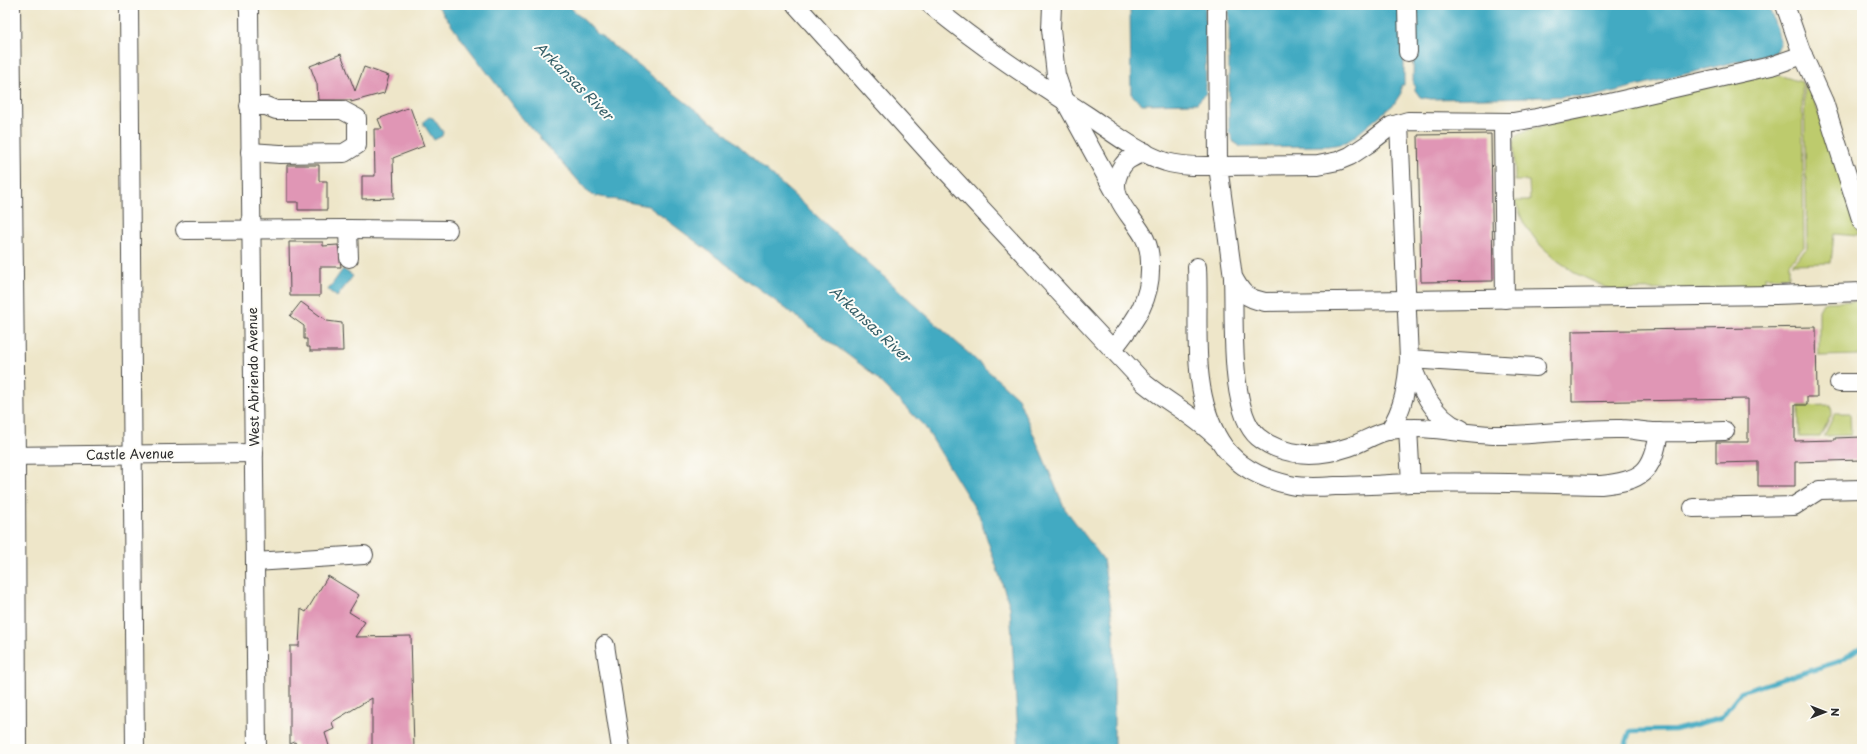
<svg xmlns="http://www.w3.org/2000/svg" width="1867" height="754" viewBox="0 0 1867 754" font-family="'Playpen Sans',sans-serif">
  <style>
    .green { fill: #bdcb6d; stroke: #747b4c }
    .water { fill: #42aac2; stroke: #366a76 }
    .lines { fill: none; stroke-linecap: round; stroke-linejoin: round }
    .stream { stroke: #42aac2; stroke-width: 4.5 }
    .building { fill: #e096b5 }
    .minor-casing { stroke: #484743; stroke-width: 20 }
    .minor { stroke: #fff; stroke-width: 18 }
    .labels { text-anchor: middle; stroke-width: 4; stroke-linejoin: round; paint-order: stroke }
    .street-label { font-size: 13px; fill: #2b2b2b; stroke: #fdfcf7 }
    .water-label { font-size: 14px; font-style: italic; fill: #345e67; stroke: #fdfcf7 }
  </style>
  <rect width="100%" height="100%" fill="#fdfcf7"/>
  <filter id="ink" filterUnits="userSpaceOnUse"><feTurbulence type="fractalNoise" baseFrequency=".025" numOctaves="2"/><feDisplacementMap in="SourceGraphic" scale="8" xChannelSelector="R" yChannelSelector="G"/><feConvolveMatrix kernelMatrix="1 2 1 2 8 2 1 2 1" color-interpolation-filters="sRGB"/></filter>
  <filter id="wash" filterUnits="userSpaceOnUse"><feTurbulence type="fractalNoise" baseFrequency=".012" numOctaves="4" result="noise"/><feDisplacementMap in="SourceGraphic" scale="16" xChannelSelector="R" yChannelSelector="G"/><feGaussianBlur stdDeviation="0.9" result="paint"/><feColorMatrix in="noise" values="0 0 0 0 0 0 0 0 0 0 0 0 0 0 0 0 0 1.4 0 .05"/><feComposite in="paint" operator="in"/></filter>
  <g filter="url(#wash)">
    <rect width="100%" height="100%" fill="#eee6c9"/>
    <g class="green">
      <path d="M1769 75H1778L1802 82 1804 247 1789 263V277H1765V289L1612 290 1579 275 1558 261 1539 244 1524 224 1515 201H1530L1529 181H1515L1514 140 1519 134 1527 130 1734 81Z"/>
      <path d="M1804 84 1813 97 1843 184 1858 236 1834 234 1831 263 1792 264 1807 248Z"/>
      <path d="M1862 301V355L1819 356V310L1823 303 1826 302Z"/>
      <path d="M1831 405 1832 413 1820 437H1799V406Z"/>
      <path d="M1862 412V436H1859L1858 413Z"/>
      <path d="M1835 413H1850L1851 435 1824 436Z"/>
    </g>
    <g class="water">
      <path d="M437 5H568L599 35 724 132 1018 398 1065 509 1103 559 1114 628V749H1019L1010 607 979 515 925 427 868 370 648 206 591 195 522 118 457 33Z"/>
      <path d="M1130 5H1205L1206 93 1197 103 1142 104 1131 94Z"/>
      <path d="M1229 5H1400L1404 55V85H1401V93L1394 104 1353 138 1342 144 1328 146 1241 147 1234 143 1229 131Z"/>
      <path d="M1414 5H1768L1778 33 1780 44 1776 52 1595 96 1431 99 1420 97 1415 90V85H1413Z"/>
      <path d="M429 117 433 118 443 132 442 136 434 140 424 125V121Z"/>
      <path d="M343 269 353 276 337 297 328 290Z"/>
    </g>
    <g class="lines">
      <path class="stream" d="M1624 749 1630 731 1675 730 1721 718 1741 692 1840 661 1862 646"/>
    </g>
    <g id="blocks">
      <g class="building">
        <path d="M341 54 355 91 364 67 389 76 384 93 351 102V100H318L317 84 310 66Z"/>
        <path d="M410 107 424 146 393 158 394 198 362 199V176H375L374 129H382L378 119Z"/>
        <path d="M1491 134 1493 281 1421 282 1418 135Z"/>
        <path d="M287 165H319V181H327V210H298V202H287Z"/>
        <path d="M289 242H323V246L338 245 341 267H320V296H290Z"/>
        <path d="M301 302 327 321 342 323 343 351H310V347H307V339H304V326L290 316Z"/>
        <path d="M1816 327 1817 397H1807V405H1795V441L1835 440V438L1862 437V460L1795 462V486H1758V462L1716 463V442H1748V399L1572 402V331Z"/>
        <path d="M328 576 359 595 349 612 365 622 355 637 411 636 414 749H372V698L332 722 334 729 325 733 330 749H298L295 742 290 744V646H299L301 609 306 612Z"/>
      </g>
    </g>
  </g>
  <g filter="url(#ink)">
    <use href="#blocks" fill-opacity="0" stroke="#484743" stroke-width="1"/>
    <g class="lines">
      <defs>
        <g id="minor">
          <path d="M11 5 16 456 17 749"/>
          <path d="M129 5 135 749"/>
          <path d="M248 5 249 10 257 749"/>
          <path d="M796 5 935 159 1144 383C1167 402 1195 416 1216 437"/>
          <path d="M931 5C980 46 1034 81 1088 116 1112 132 1138 153 1166 162 1183 167 1201 166 1218 166L1217 5"/>
          <path d="M1052 5 1051 29 1056 75 1065 101 1116 194"/>
          <path d="M1407 5 1408 52"/>
          <path d="M1785 5 1801 51 1824 102 1862 222"/>
          <path d="M1803 55 1771 66 1609 103 1536 118 1513 122 1408 121 1391 126 1368 144 1350 156 1338 161 1318 165 1218 166 1233 277C1242 294 1246 298 1265 302L1775 295 1862 292"/>
          <path d="M249 106H266L276 110H342L357 118V145L344 153 280 154 250 152"/>
          <path d="M1503 122 1505 299"/>
          <path d="M1399 124 1409 359C1419 385 1433 419 1461 429"/>
          <path d="M348 229 448 230"/>
          <path d="M185 230 348 229 349 258"/>
          <path d="M1197 267C1200 324 1189 390 1220 441 1235 466 1263 479 1290 485 1304 488 1321 487 1335 486 1360 486 1386 484 1411 483 1474 481 1538 484 1601 485 1641 481 1653 473 1659 432"/>
          <path d="M1233 278C1235 316 1228 412 1258 437 1284 458 1319 457 1349 447 1363 442 1376 433 1391 430 1426 424 1459 434 1493 435 1536 436 1579 428 1622 429 1633 429 1643 432 1654 432 1678 433 1701 432 1725 431"/>
          <path d="M1113 349C1135 321 1152 300 1150 262 1150 255 1148 245 1145 239 1136 219 1108 199 1118 175 1120 169 1124 163 1128 160 1133 157 1139 154 1145 152"/>
          <path d="M1839 383H1862"/>
          <path d="M1408 428 1411 483"/>
          <path d="M1389 431C1404 408 1407 386 1409 359L1536 367"/>
          <path d="M6 456 254 453"/>
          <path d="M1693 508 1794 506 1819 490 1862 489"/>
          <path d="M255 562 364 555"/>
          <path d="M605 645 621 749"/>
        </g>
      </defs>
      <use href="#minor" class="minor-casing"/>
      <use href="#minor" class="minor"/>
    </g>
  </g>
  <g class="labels">
    <g class="street-label">
      <text transform="translate(253 377) rotate(-91)" y="5">West Abriendo Avenue</text>
      <text transform="translate(130 454) rotate(-1)" y="5">Castle Avenue</text>
    </g>
    <g class="water-label">
      <text transform="translate(574 81) rotate(45)" y="5">Arkansas River</text>
      <text transform="translate(870 324) rotate(43)" y="5">Arkansas River</text>
    </g>
  </g>
  <rect width="1867" height="754" fill="none" stroke="#fdfcf7" stroke-width="20"/>
  <g transform="translate(1825 712) rotate(90)" stroke="#fdfcf7" stroke-width="3" paint-order="stroke">
  <path d="M0-3L7 15L0 10L-7 15Z" fill="#2b2b2b"/>
  <text y="-6" font-size="11" font-weight="bold" text-anchor="middle" fill="#2b2b2b">N</text>
  </g>
</svg>
